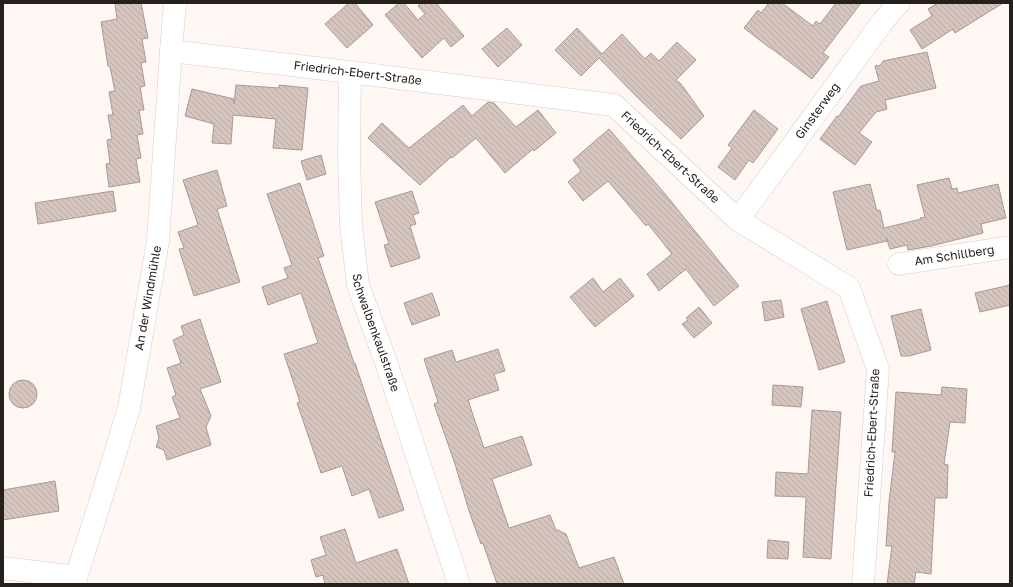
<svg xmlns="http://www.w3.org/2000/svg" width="1013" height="587" viewBox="0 0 1013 587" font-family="'Golos Text',sans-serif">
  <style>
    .building { fill: url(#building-back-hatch); stroke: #a99992 }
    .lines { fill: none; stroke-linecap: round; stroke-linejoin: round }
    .minor-casing { stroke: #dcccc4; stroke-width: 23 }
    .minor { stroke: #fff; stroke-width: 22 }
    .labels { text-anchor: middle; stroke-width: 3.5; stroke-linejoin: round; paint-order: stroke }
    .street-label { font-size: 12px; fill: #26201d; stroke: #fff }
  </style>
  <defs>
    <pattern id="building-back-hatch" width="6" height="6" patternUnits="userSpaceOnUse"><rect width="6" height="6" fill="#d6c5be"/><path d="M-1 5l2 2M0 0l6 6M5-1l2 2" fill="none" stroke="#b8a9a3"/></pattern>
  </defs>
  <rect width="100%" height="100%" fill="#fef7f4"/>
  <g class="building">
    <path d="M115 3H141L148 38 142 39 146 62 141 63 145 86 140 87 144 110H139L143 134 137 135 141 158 136 159 140 182 109 187 106 164 110 163 107 140 112 139 108 115H113L109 92 115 91 110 67 108 66 101 22 117 19Z"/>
    <path d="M349 3H355L373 25 347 48 325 24Z"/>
    <path d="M399 3H404L418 20 425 14 418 6 421 3H436L464 36 451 47 444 38 422 58 385 15Z"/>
    <path d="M769 3H782L813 26 816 21 820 24 836 3H861L823 53 829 57 812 79 771 48H770L744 28 758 10 761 13Z"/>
    <path d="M938 3H1003L955 33 953 29 922 49 910 30 932 16 928 9Z"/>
    <path d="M507 28 522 45 498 67 482 49Z"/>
    <path d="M577 28 602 54 622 34 645 59 651 53 659 61 677 42 696 60 676 80 681 84 704 116 681 139 638 98 599 58 581 76 555 50Z"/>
    <path d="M927 52 936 88 885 100 887 109 876 112 859 133 872 142 855 165 820 139 837 116 838 117 861 86 879 81 875 66 881 65 883 61Z"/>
    <path d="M236 85 279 88V85L308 88 302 150 273 148 276 119 233 115 231 144 212 143 214 124 185 116 192 89 234 99V104Z"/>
    <path d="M488 102 494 103 516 127 538 110 556 133 534 151 533 149 505 173 476 138 452 158 451 157 420 185 368 138 382 123 409 148 463 105 472 116Z"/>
    <path d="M754 110 778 129 753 163 749 160 735 180 718 167 732 148 728 145Z"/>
    <path d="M609 129 666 195 739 286 714 306 686 269 659 291 647 274 672 254 648 224 646 226 608 181 583 201 568 182 581 171 573 160Z"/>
    <path d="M321 155 326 174 307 180 301 161Z"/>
    <path d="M217 170 227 206 217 209 240 282 194 296 179 249 184 248 178 232 198 225 183 180Z"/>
    <path d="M949 178 952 189 957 188 958 193 998 184 1006 218 981 224 983 233 931 246 908 250 907 245 890 249 886 237 887 241 847 250 833 192 870 184 877 211 880 210 884 228 921 219 920 218 925 217 917 185Z"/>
    <path d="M300 183 324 256 318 258 354 363H355L404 510 379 518 369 489 352 496 342 466 321 473 297 403 300 402 284 354 318 343 301 293 268 305 262 287 288 278 284 268 292 265 267 194Z"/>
    <path d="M113 191 116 211 38 224 35 203Z"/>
    <path d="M412 191 419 213 413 215 416 224 410 226 420 258 391 267 384 245 389 244 375 202Z"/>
    <path d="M593 278 603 292 620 278 634 296 595 327 570 297Z"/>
    <path d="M1010 285V305L980 312 975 293Z"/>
    <path d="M432 293 440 315 412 325 404 303Z"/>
    <path d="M781 300 784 317 765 321 762 302Z"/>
    <path d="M827 301 845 362 819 370 801 309Z"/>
    <path d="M699 307 712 323 694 338 682 324 688 320 686 318Z"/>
    <path d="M921 309 931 350 909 356H901L891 316Z"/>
    <path d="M200 319 221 382 200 389 211 416 206 427 211 445 167 460 164 450 156 447 159 438 156 426 180 418 172 397 176 395 167 368 181 363 173 340 184 335 181 326Z"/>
    <path d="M498 349 505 371 494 374 499 390 468 400 484 448 522 436 532 465 492 479 509 528 550 515 556 530H558L566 534 579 568 614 557 624 584H497L483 543 481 544 470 514 455 464 434 404 438 402 424 359 452 350 456 362Z"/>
    <circle cx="23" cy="394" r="14"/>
    <path d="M773 385 803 387 801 407 772 405Z"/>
    <path d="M942 387 967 389 965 423 950 422 944 464 948 465 947 498H935L931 574 916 572 914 584H887L892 546H886L889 502 895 452H892L896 392 941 395Z"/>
    <path d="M812 410 841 412 831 559 803 557 806 497 775 496 776 472 808 474Z"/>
    <path d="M55 481 59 511 3 520V490Z"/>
    <path d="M345 529 356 563 397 549 409 584H325L323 575 316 577 311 560 326 555 320 537Z"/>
    <path d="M768 540 789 542 788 559 767 558Z"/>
  </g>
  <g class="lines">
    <defs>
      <g id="minor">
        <path id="s1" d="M171 51 350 72 614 105 738 220 849 288 878 369 863 584"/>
        <path id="s2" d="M350 72 349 155 351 225 358 285 387 365 459 584"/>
        <path id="s3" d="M738 220 883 21 899 3"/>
        <path id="s4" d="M899 264 1010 247"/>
        <path d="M3 568 76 577"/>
        <path id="s5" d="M74 584 102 496 129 408 158 241 171 51 175 3"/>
      </g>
    </defs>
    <use href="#minor" class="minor-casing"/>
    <use href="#minor" class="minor"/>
  </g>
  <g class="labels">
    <g class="street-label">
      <text dy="4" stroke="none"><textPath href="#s1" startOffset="188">Friedrich-Ebert-Straße</textPath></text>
      <text dy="4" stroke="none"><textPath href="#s3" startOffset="135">Ginsterweg</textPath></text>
      <text dy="4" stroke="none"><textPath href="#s1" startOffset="523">Friedrich-Ebert-Straße</textPath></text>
      <text dy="4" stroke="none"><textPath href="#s4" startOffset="56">Am Schillberg</textPath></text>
      <text dy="4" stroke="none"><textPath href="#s5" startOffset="296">An der Windmühle</textPath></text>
      <text dy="4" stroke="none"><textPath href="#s2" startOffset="264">Schwalbenkaulstraße</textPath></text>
      <text transform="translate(872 433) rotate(-87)" y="4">Friedrich-Ebert-Straße</text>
    </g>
  </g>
  <rect width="1013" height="587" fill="none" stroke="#26201d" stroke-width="8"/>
</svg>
